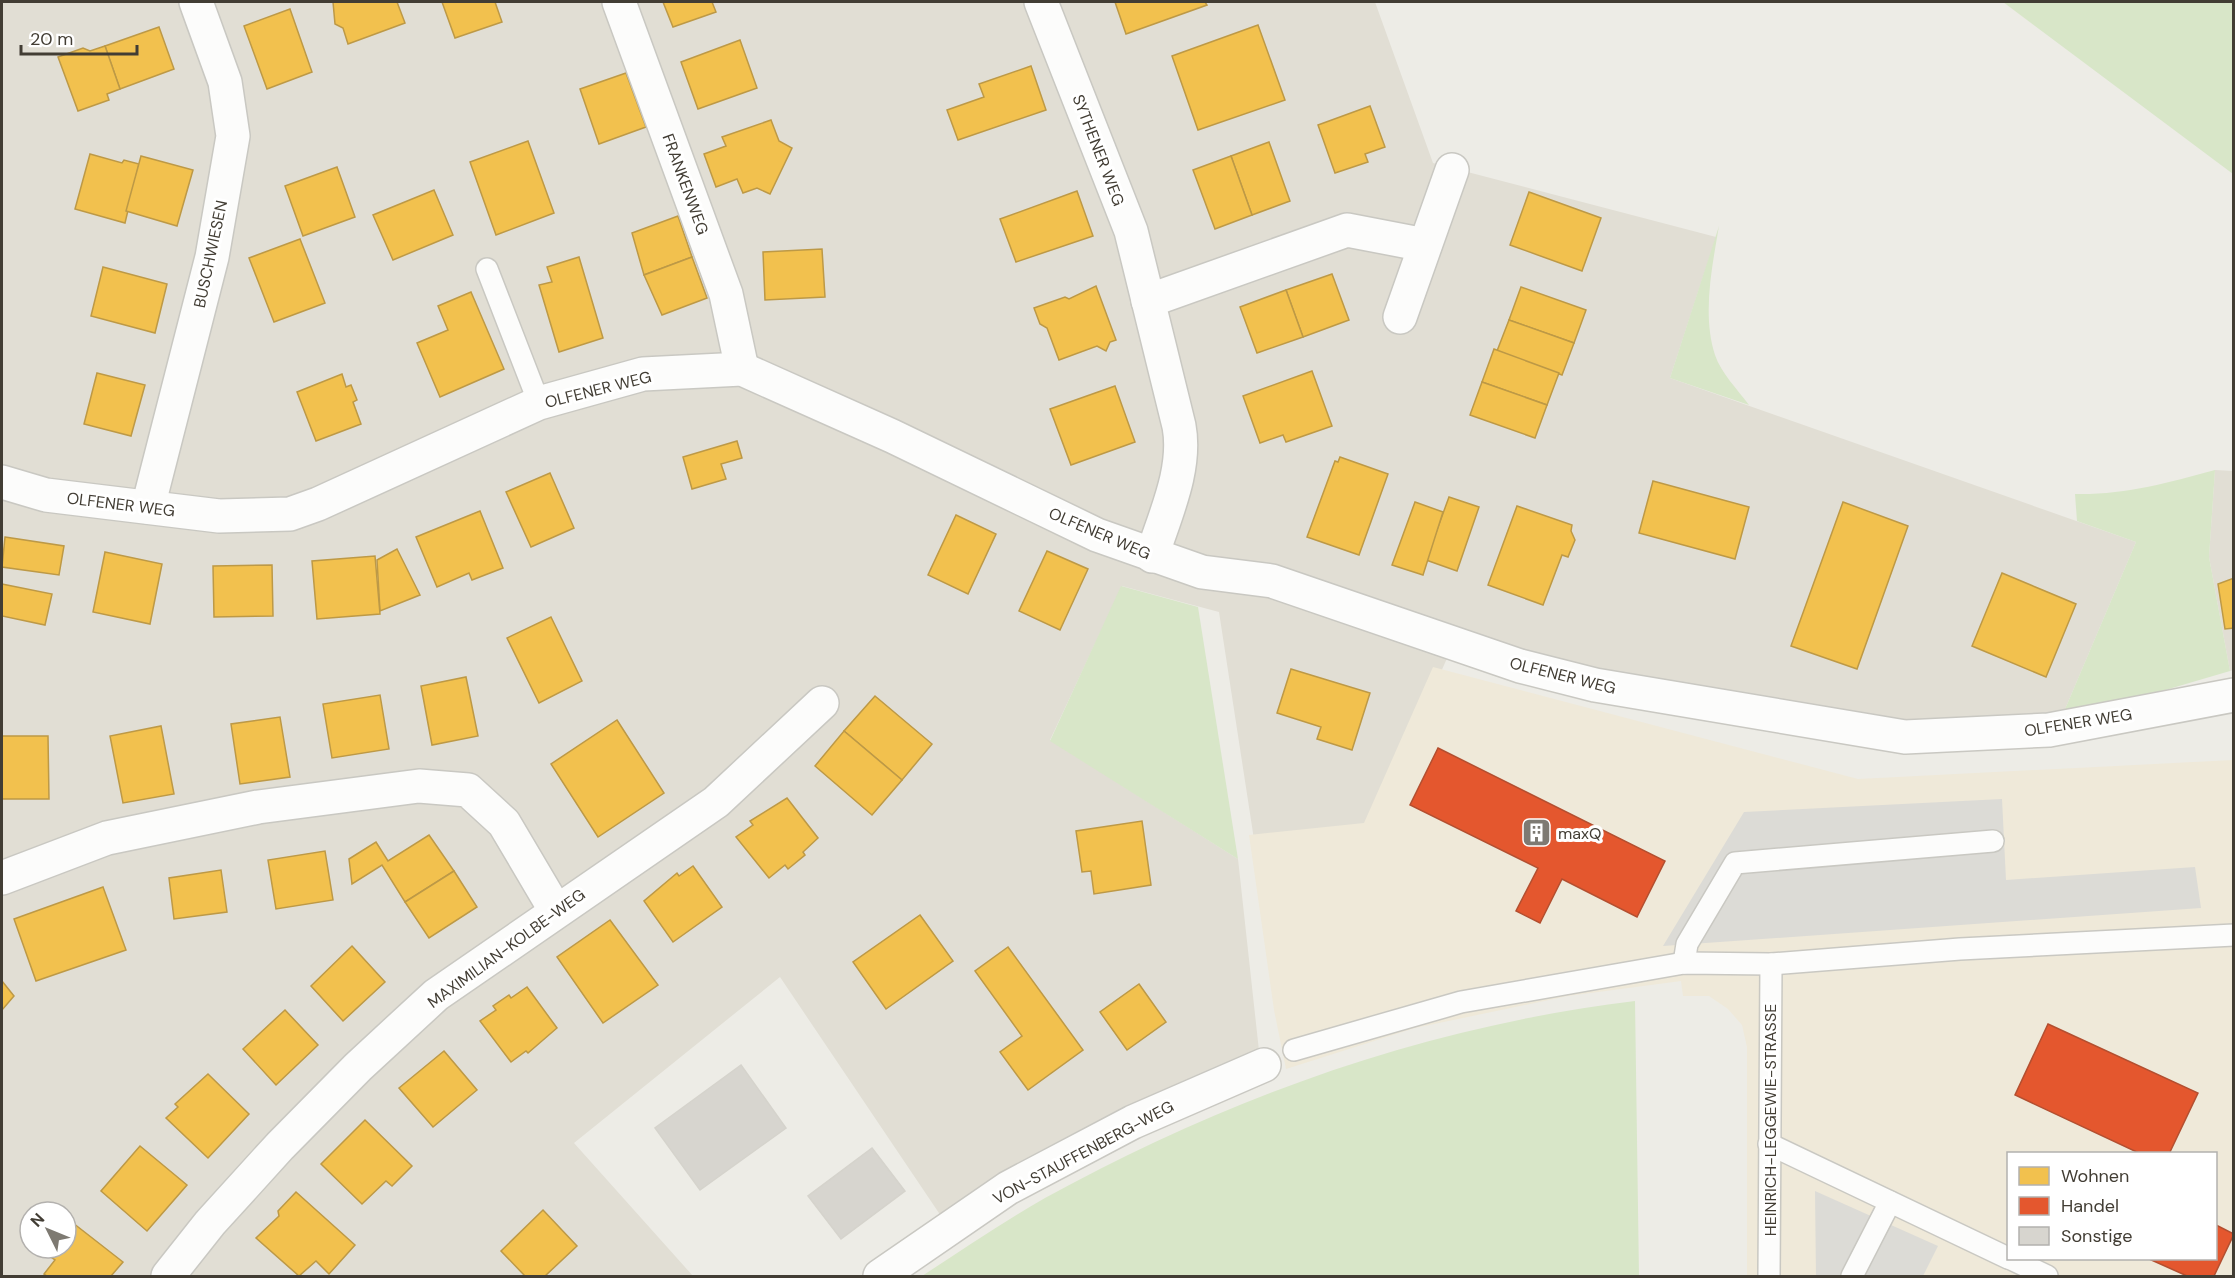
<svg xmlns="http://www.w3.org/2000/svg" width="2235" height="1278" viewBox="0 0 2235 1278" font-family="'DM Sans',sans-serif">
  <style>
    .residential { fill: #e1ded4; fill-rule: evenodd }
    .commercial { fill: #efe9d9; fill-rule: evenodd }
    .green { fill: #d8e6c8 }
    .parking { fill: #dcdbd6 }
    .homes { fill: #f2c14e; stroke: #bd9946; stroke-width: 1.5 }
    .shops { fill: #e4572e; stroke: #b34f30; stroke-width: 1.5 }
    .building { fill: #d7d5cf; stroke: #d5d3cc; stroke-width: 1.5 }
    .lines { fill: none; stroke-linecap: round; stroke-linejoin: round }
    .service-casing { stroke: #c9c8c2; stroke-width: 24 }
    .minor-casing { stroke: #c9c8c2; stroke-width: 36 }
    .service { stroke: #fcfcfb; stroke-width: 21 }
    .minor { stroke: #fcfcfb; stroke-width: 33 }
    .labels { text-anchor: middle; stroke-width: 6; stroke-linejoin: round; paint-order: stroke }
    .street-label { font-size: 16px; fill: #423d34; stroke: #fff }
    .poi-label { font-size: 16px; fill: #423d34; stroke: #fff; text-anchor: start }
  </style>
  <rect width="100%" height="100%" fill="#edece6"/>
  <g class="residential">
    <path d="M2 2H1375L1433 163 1716 237 1670 378 2136 542 2060 721 1822 728 1449 654 1368 833 1255 846 1219 612 1122 586 1050 740 1238 859 1260 1060 945 1222 780 977 574 1143 693 1276H2ZM30 1212H66V1248H30Z"/>
    <path d="M2215 470 2233 471 2234 670 2230 671 2209 557Z"/>
  </g>
  <path class="commercial" d="M1433 667 1858 779 2233 760V1276H1747V1047L1742 1025 1728 1009 1709 996H1683L1681 981 1568 996 1415 1028 1286 1069 1274 1010 1249 835 1364 823ZM2008 1154H2216V1258H2008Z"/>
  <g class="green">
    <path d="M2003 2H2233V174Z"/>
    <path d="M1719 226C1712 267 1702 315 1715 355 1721 373 1738 390 1749 405L1670 378Z"/>
    <path d="M2215 470 2209 557 2230 671 2060 721 2136 542 2077 521 2075 494C2124 495 2168 483 2215 470Z"/>
    <path d="M1121 586 1198 607 1238 859 1050 741Z"/>
    <path d="M1635 1001 1639 1276H922C962 1250 1003 1222 1045 1198 1228 1097 1427 1026 1635 1001Z"/>
  </g>
  <g class="parking">
    <path d="M2002 799 2006 880 2195 867 2201 908 1663 946 1744 812Z"/>
    <path d="M1815 1191 1938 1246 1923 1276H1816Z"/>
  </g>
  <g class="homes">
    <path d="M333 2H397L405 23 348 44 343 28 335 24Z"/>
    <path d="M442 2H495L502 22 455 38Z"/>
    <path d="M663 2H712L716 12 673 27Z"/>
    <path d="M1115 2H1205L1207 5 1126 34Z"/>
    <path d="M290 9 312 72 267 89 244 26Z"/>
    <path d="M1258 25 1285 100 1198 130 1172 56Z"/>
    <path d="M159 27 174 69 120 89 105 46Z"/>
    <path d="M740 40 757 88 698 109 681 62Z"/>
    <path d="M105 46 120 89 107 94 109 100 78 111 58 57 83 48 90 51Z"/>
    <path d="M1031 66 1046 110 958 140 947 110 984 97 979 84Z"/>
    <path d="M626 73 646 127 599 144 580 89Z"/>
    <path d="M1370 106 1385 147 1365 154 1368 162 1335 173 1318 125Z"/>
    <path d="M771 120 779 141 792 148 770 194 757 188 743 193 737 179 716 187 704 154 726 146 722 137Z"/>
    <path d="M528 141 554 213 496 235 470 162Z"/>
    <path d="M1269 142 1290 201 1252 215 1231 156Z"/>
    <path d="M90 154 122 163 124 160 139 164 125 223 75 209Z"/>
    <path d="M141 156 193 170 177 226 126 211Z"/>
    <path d="M1231 156 1252 215 1215 229 1193 170Z"/>
    <path d="M337 167 355 217 303 236 285 186Z"/>
    <path d="M434 190 453 235 393 260 373 215Z"/>
    <path d="M1077 191 1093 236 1016 262 1000 219Z"/>
    <path d="M1529 192 1601 218 1582 271 1510 245Z"/>
    <path d="M678 216 692 257 644 275 632 233Z"/>
    <path d="M300 239 325 303 274 322 249 258Z"/>
    <path d="M822 249 825 297 765 300 763 252Z"/>
    <path d="M579 257 603 338 559 352 539 285 552 282 547 267Z"/>
    <path d="M692 257 707 298 662 315 644 275Z"/>
    <path d="M103 267 167 284 155 333 91 316Z"/>
    <path d="M1332 274 1349 320 1303 337 1286 290Z"/>
    <path d="M1096 286 1116 340 1110 342 1106 351 1097 346 1059 360 1047 328 1040 324 1034 308 1065 297 1069 299Z"/>
    <path d="M1521 287 1586 310 1574 343 1509 320Z"/>
    <path d="M1286 290 1303 337 1257 353 1240 307Z"/>
    <path d="M471 292 504 369 440 397 417 343 448 330 438 306Z"/>
    <path d="M1509 320 1574 343 1562 375 1497 351Z"/>
    <path d="M1494 349 1559 373 1547 405 1482 382Z"/>
    <path d="M1312 371 1332 426 1286 442 1283 435 1260 443 1243 396Z"/>
    <path d="M97 373 145 385 131 436 84 424Z"/>
    <path d="M342 374 346 387 351 385 357 400 353 402 361 424 316 441 297 392Z"/>
    <path d="M1482 382 1547 405 1535 438 1470 415Z"/>
    <path d="M1115 386 1135 442 1071 465 1050 409Z"/>
    <path d="M737 441 742 458 721 464 726 479 692 489 683 457Z"/>
    <path d="M1340 457 1388 474 1359 555 1307 537 1335 461 1338 462Z"/>
    <path d="M550 473 574 528 531 547 506 492Z"/>
    <path d="M1653 481 1749 507 1735 559 1639 533Z"/>
    <path d="M1449 497 1479 507 1457 571 1426 560Z"/>
    <path d="M1415 502 1443 512 1423 575 1392 565Z"/>
    <path d="M1843 502 1908 526 1857 669 1791 646Z"/>
    <path d="M1517 506 1572 525 1571 531 1575 540 1568 557 1562 555 1543 605 1488 585Z"/>
    <path d="M480 511 503 568 472 580 469 573 437 587 416 537Z"/>
    <path d="M956 515 996 534 968 594 928 575Z"/>
    <path d="M5 537 64 546 59 575 2 567Z"/>
    <path d="M397 549 420 595 380 611 377 560Z"/>
    <path d="M1047 551 1088 569 1060 630 1019 611Z"/>
    <path d="M105 552 162 564 150 624 93 612Z"/>
    <path d="M375 556 380 614 317 619 312 561Z"/>
    <path d="M272 565 273 616 214 617 213 566Z"/>
    <path d="M2002 573 2076 604 2046 677 1972 646Z"/>
    <path d="M2234 578V628L2225 629 2218 584Z"/>
    <path d="M2 584 52 594 45 625 2 616Z"/>
    <path d="M551 617 582 681 539 703 507 638Z"/>
    <path d="M1291 669 1370 693 1352 750 1317 739 1321 727 1277 713Z"/>
    <path d="M466 677 478 736 432 745 421 686Z"/>
    <path d="M380 695 389 749 332 758 323 704Z"/>
    <path d="M875 696 932 744 902 780 844 731Z"/>
    <path d="M280 717 290 777 240 784 231 724Z"/>
    <path d="M617 720 664 793 598 837 551 764Z"/>
    <path d="M161 726 174 794 123 803 110 736Z"/>
    <path d="M844 731 902 780 872 815 815 766Z"/>
    <path d="M2 736H48L49 799H2Z"/>
    <path d="M787 798 818 838 803 852 805 855 788 869 785 865 769 878 736 837 753 825 750 821Z"/>
    <path d="M1142 821 1151 885 1094 894 1091 871 1082 872 1076 831Z"/>
    <path d="M429 835 454 871 405 902 382 865 352 884 349 859 376 842 388 861Z"/>
    <path d="M325 851 333 900 276 909 268 860Z"/>
    <path d="M693 866 722 907 673 942 644 901 677 873 679 876Z"/>
    <path d="M221 870 227 912 174 919 169 878Z"/>
    <path d="M454 871 477 907 429 938 405 902Z"/>
    <path d="M103 887 126 950 36 981 14 919Z"/>
    <path d="M920 915 953 961 886 1009 853 962Z"/>
    <path d="M610 920 658 985 603 1023 557 957Z"/>
    <path d="M352 946 385 982 343 1021 311 986Z"/>
    <path d="M1008 947 1083 1050 1028 1090 1000 1052 1022 1036 975 971Z"/>
    <path d="M2 981 14 996 2 1010Z"/>
    <path d="M1139 984 1166 1022 1127 1050 1100 1012Z"/>
    <path d="M527 987 557 1028 528 1053 526 1051 511 1062 480 1021 496 1010 493 1006 509 995 511 998Z"/>
    <path d="M285 1010 318 1045 276 1085 243 1049Z"/>
    <path d="M444 1051 477 1090 433 1127 399 1088Z"/>
    <path d="M208 1074 249 1114 208 1158 166 1118 178 1107 175 1104Z"/>
    <path d="M365 1120 412 1166 392 1186 386 1181 362 1204 321 1164Z"/>
    <path d="M140 1146 187 1185 147 1231 101 1191Z"/>
    <path d="M296 1192 355 1245 329 1274 316 1261 299 1276 256 1238 279 1216 278 1211Z"/>
    <path d="M543 1210 577 1246 545 1276H525L501 1251Z"/>
    <path d="M73 1223 123 1262 111 1276H47L44 1274 55 1260 48 1255 54 1248H66V1232Z"/>
  </g>
  <g class="shops">
    <path d="M1438 748 1665 861 1637 917 1562 879 1540 923 1516 911 1538 868 1410 805Z"/>
    <path d="M2048 1024 2198 1093 2169 1154H2141L2015 1095Z"/>
    <path d="M2216 1225 2234 1234 2214 1276H2187L2147 1258H2216Z"/>
  </g>
  <g class="building">
    <path d="M741 1065 786 1128 700 1190 655 1128Z"/>
    <path d="M872 1148 905 1191 841 1239 808 1196Z"/>
  </g>
  <g class="lines">
    <defs>
      <g id="service">
        <path d="M487 269 539 403"/>
        <path d="M1684 963 1687 944 1735 863 1993 841"/>
        <path d="M1294 1050 1461 1002 1684 963 1771 964 1960 949 2234 935"/>
        <path d="M1769 1144 2008 1258"/>
        <path d="M2009 1258 2047 1276"/>
        <path d="M1769 1276 1771 964"/>
        <path d="M1852 1276 1890 1202"/>
      </g>
      <g id="minor">
        <path d="M619 2 726 294 742 369"/>
        <path d="M1041 2 1131 231 1179 426C1187 469 1165 515 1152 556"/>
        <path d="M1148 301 1347 230 1425 245"/>
        <path d="M1400 317 1452 170"/>
        <path d="M2 482 46 495 219 516 290 514 318 504 539 403 643 374 742 369 892 436 1097 535 1202 572 1272 581 1520 666 1595 685 1905 737 2049 730 2234 695"/>
        <path d="M148 507 212 257 233 136 225 82 196 2"/>
        <path d="M2 878 107 838 258 807 419 786 468 790 504 823 556 911"/>
        <path d="M168 1276 210 1223 280 1146 358 1067 436 995 716 802 822 703"/>
        <path d="M880 1276 1008 1188 1133 1122 1264 1065"/>
      </g>
    </defs>
    <use href="#service" class="service-casing"/>
    <use href="#minor" class="minor-casing"/>
    <use href="#service" class="service"/>
    <use href="#minor" class="minor"/>
  </g>
  <defs>
    <symbol id="building-square" viewBox="-11 -11 22 22"><rect x="-9" y="-9" width="18" height="18" rx="4" fill="#7e7a72" stroke="#fff"/><path d="M-4-6H4V6H1V3H-1V6H-4ZM-2.5-4.3h1.7v1.8h-1.7ZM.8-4.3h1.7v1.8H.8ZM-2.5-1h1.7V.8h-1.7ZM.8-1h1.7V.8H.8Z" fill="#fff"/></symbol>
  </defs>
  <g fill-rule="evenodd">
    <use href="#building-square" x="1520" y="816" width="33" height="33"/>
  </g>
  <g class="labels">
    <g class="street-label">
      <text transform="translate(1099 150) rotate(69)" y="6">SYTHENER WEG</text>
      <text transform="translate(686 184) rotate(70)" y="6">FRANKENWEG</text>
      <text transform="translate(210 254) rotate(-78)" y="6">BUSCHWIESEN</text>
      <text transform="translate(598 389) rotate(-14)" y="6">OLFENER WEG</text>
      <text transform="translate(121 504) rotate(7)" y="6">OLFENER WEG</text>
      <text transform="translate(1100 533) rotate(23)" y="6">OLFENER WEG</text>
      <text transform="translate(1563 675) rotate(14)" y="6">OLFENER WEG</text>
      <text transform="translate(2078 722) rotate(-9)" y="6">OLFENER WEG</text>
      <text transform="translate(506 948) rotate(-36)" y="6">MAXIMILIAN-KOLBE-WEG</text>
      <text transform="translate(1770 1120) rotate(-90)" y="6">HEINRICH-LEGGEWIE-STRASSE</text>
      <text transform="translate(1083 1152) rotate(-28)" y="6">VON-STAUFFENBERG-WEG</text>
    </g>
    <g class="poi-label">
      <text x="1558" y="839">maxQ</text>
    </g>
  </g>
  <rect width="2235" height="1278" fill="none" stroke="#423d34" stroke-width="6"/>
  <rect x="2007" y="1152" width="210" height="108" fill="#ffffff" stroke="#b3b1ae" stroke-width="1.5"/>
  <rect x="2019" y="1167" width="30" height="18" fill="#f2c14e" stroke="#b3b1ae" stroke-width="1.5"/>
  <text x="2061" y="1182" font-size="18" fill="#423d34">Wohnen</text>
  <rect x="2019" y="1197" width="30" height="18" fill="#e4572e" stroke="#b3b1ae" stroke-width="1.5"/>
  <text x="2061" y="1212" font-size="18" fill="#423d34">Handel</text>
  <rect x="2019" y="1227" width="30" height="18" fill="#d7d5cf" stroke="#b3b1ae" stroke-width="1.5"/>
  <text x="2061" y="1242" font-size="18" fill="#423d34">Sonstige</text>
  <g transform="translate(48 1230) rotate(313)"><circle r="28" fill="#ffffff" stroke="#b3b1ae" stroke-width="1.5"/>
  <path d="M0-4.5L10 22L0 15L-10 22Z" fill="#7e7a72"/>
  <text y="-9" font-size="16" font-weight="bold" text-anchor="middle" fill="#423d34">N</text>
  </g>
  <path d="M21 45v9h116v-9" fill="none" stroke="#423d34" stroke-width="3"/>
  <text x="30" y="45" font-size="18" fill="#423d34" stroke="#ffffff" stroke-width="4.5" paint-order="stroke">20 m</text>
</svg>
